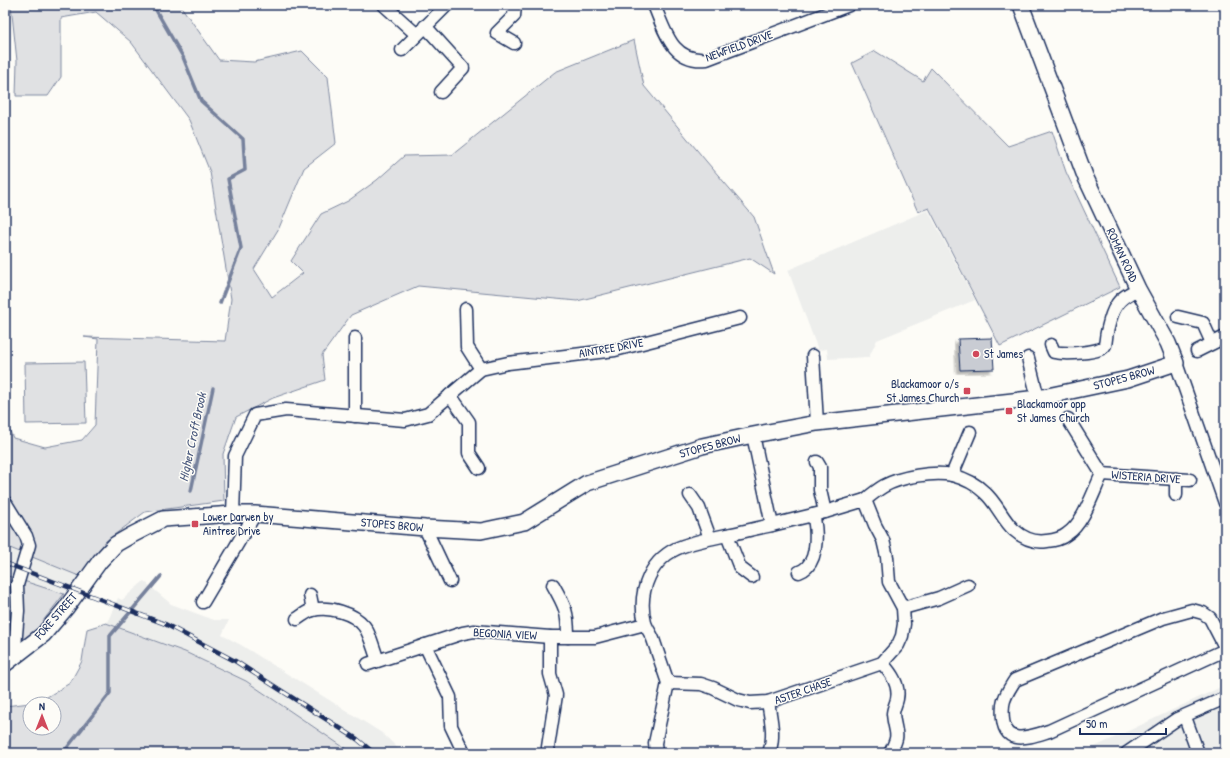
<svg xmlns="http://www.w3.org/2000/svg" width="1230" height="758" viewBox="0 0 1230 758" font-family="'Patrick Hand',sans-serif">
  <style>
    .built { fill: #edeeec }
    .green { fill: #e0e1e3; stroke: #7e88a0; fill-rule: evenodd }
    .lines { fill: none; stroke-linecap: round; stroke-linejoin: round }
    .stream { stroke: #76819c; stroke-width: 3.5 }
    .building { fill: #c9ccd3; stroke: #1b2f5e; filter: url(#shadow) }
    .minor-casing { stroke: #1b2f5e; stroke-width: 15 }
    .major-casing { stroke: #1b2f5e; stroke-width: 18 }
    .minor { stroke: #fdfcf7; stroke-width: 12 }
    .major { stroke: #fdfcf7; stroke-width: 15 }
    .rail-casing { stroke: #1b2f5e; stroke-width: 4.5 }
    .rail { stroke: #fdfcf7; stroke-width: 3; stroke-dasharray: 9; stroke-linecap: butt }
    .poi-dot { fill: #d1495b; stroke: #fdfcf7; stroke-width: 1.5 }
    .labels { text-anchor: middle; stroke-width: 3; stroke-linejoin: round; paint-order: stroke }
    .street-label { font-size: 12px; fill: #1b2f5e; stroke: #fdfcf7 }
    .poi-label { font-size: 12px; fill: #1b2f5e; stroke: #fdfcf7; text-anchor: start }
    .water-label { font-size: 13px; font-style: italic; fill: #49587d; stroke: #fdfcf7 }
  </style>
  <defs>
    <filter id="shadow"><feDropShadow dx="-3.5" dy="3.5" stdDeviation="1" flood-color="#0004"/></filter>
  </defs>
  <rect width="100%" height="100%" fill="#fdfcf7"/>
  <filter id="ink" filterUnits="userSpaceOnUse"><feTurbulence type="fractalNoise" baseFrequency=".025" numOctaves="2"/><feDisplacementMap in="SourceGraphic" scale="8" xChannelSelector="R" yChannelSelector="G"/><feConvolveMatrix kernelMatrix="1 2 1 2 8 2 1 2 1" color-interpolation-filters="sRGB"/></filter>
  <g filter="url(#ink)">
    <g class="built">
      <path d="M928 210 975 300 877 340 869 357 828 359 827 349 818 350 788 270Z"/>
      <path d="M5 546 79 576 59 600 5 581Z"/>
      <path d="M144 581 171 604 214 620H229L222 635 241 645 382 733 403 753H352L246 681 185 652 107 623 118 598 122 600Z"/>
      <path d="M1225 685V753H1082Z"/>
    </g>
    <g class="green">
      <path d="M11 5H180L219 60 254 62 302 51 328 77 336 143 304 168 279 228 254 269 272 297 303 273 291 261 321 214 348 201 377 180 404 156 452 155 555 72 634 40 644 86 706 161 754 217 774 274 750 258 577 301 418 286 351 315 322 355 325 380 273 398 236 417 223 454 224 501 145 512 106 541 79 576 5 546V420L13 438 45 447 82 440 95 425 98 339 84 337 225 341 231 299 210 172 189 120 131 42 96 12 61 18V77L48 96H16L17 61Z"/>
      <path d="M875 51 923 81 931 68 1008 146 1052 131 1066 172 1120 287 1000 346 929 208 918 212 852 63Z"/>
      <path d="M84 362 86 423 26 424 25 363Z"/>
      <path d="M5 575 64 594 32 635 5 653Z"/>
      <path d="M106 623 185 652 246 681 352 753H5V706L39 702 70 683 82 661 87 629ZM30 704H54V728H30Z"/>
    </g>
    <g class="lines">
      <g class="stream">
        <path d="M153 5 183 57 201 101 243 139 245 170 228 179 241 248 220 303"/>
        <path d="M191 491 213 388"/>
        <path d="M63 753 110 693V636L161 576"/>
      </g>
    </g>
    <path class="building" d="M992 338 994 369 960 370 958 339Z"/>
    <g class="lines">
      <defs>
        <g id="minor">
          <path d="M384 5 416 34"/>
          <path d="M654 5C665 31 672 63 707 59L849 5"/>
          <path d="M425 26 463 68 441 92"/>
          <path d="M514 43 497 33 514 16 515 5"/>
          <path d="M402 50 447 5"/>
          <path d="M466 309 467 347 481 369"/>
          <path d="M1178 317 1203 323 1212 343"/>
          <path d="M1051 345 1054 352C1063 354 1101 354 1105 345 1106 341 1106 336 1107 332 1109 324 1111 313 1116 306 1120 298 1130 293 1138 289"/>
          <path d="M1197 351 1225 337"/>
          <path d="M813 356 817 423"/>
          <path d="M1028 358 1038 398"/>
          <path d="M1176 363 1225 503"/>
          <path d="M450 395 469 422V453L479 468"/>
          <path d="M355 416V338"/>
          <path d="M817 462 820 467V490L825 512"/>
          <path d="M1102 474 1190 480"/>
          <path d="M952 475 970 432"/>
          <path d="M690 495 699 508 710 538"/>
          <path d="M1176 495V479"/>
          <path d="M865 500C871 495 877 490 884 486 900 477 934 471 952 475 963 478 976 484 984 492 997 503 1002 519 1014 530 1023 538 1035 543 1047 541 1055 540 1061 539 1067 534 1084 523 1093 492 1102 474L1068 419"/>
          <path d="M5 502 26 536 29 545 17 585 18 611 15 647 20 654"/>
          <path d="M233 514 235 456 255 415 286 410 405 420 428 414 481 369 508 363 615 350 740 318"/>
          <path d="M425 528 450 581"/>
          <path d="M727 535 740 568 752 577"/>
          <path d="M799 572C802 571 805 569 807 567 818 556 817 529 813 515"/>
          <path d="M553 585C565 606 568 612 568 637"/>
          <path d="M310 595 313 610"/>
          <path d="M203 602 255 514"/>
          <path d="M903 608 939 598 968 585"/>
          <path d="M297 619C302 616 307 611 313 610 329 606 354 613 364 626 370 633 374 651 378 660"/>
          <path d="M425 645 450 697 451 726 462 749"/>
          <path d="M1225 647 1210 618 1203 613 1192 610 1163 618 1015 680C1010 688 1004 696 1003 705 1002 716 1002 734 1016 737 1026 739 1039 734 1049 731L1225 650"/>
          <path d="M882 663C891 673 900 685 897 699 896 704 893 709 893 714 895 735 901 732 890 753"/>
          <path d="M368 664 463 633 474 631 550 637H595L645 624"/>
          <path d="M668 683 701 684 713 688 738 700 750 703 768 702 882 663 898 645 902 636 904 624 903 608 889 582 887 557 883 540 875 525 865 500 825 512 772 525"/>
          <path d="M668 683C663 668 658 654 653 639 651 634 647 629 645 623 637 591 651 557 683 546 697 541 712 538 727 535 742 532 757 528 772 525L753 435"/>
          <path d="M768 702C771 720 775 736 769 753"/>
          <path d="M1185 717 1198 753"/>
          <path d="M549 753 548 747 556 695 550 674V637"/>
          <path d="M656 753 655 743 668 683"/>
          <path d="M1127 753 1177 719 1225 698"/>
        </g>
        <path id="major" d="M5 664 44 634 66 608 100 561 116 544 130 536 163 519 233 514H255L425 528 481 531 524 522 587 483 702 446 753 435 817 423 1038 398 1128 379 1176 363 1168 343 1138 289 1085 176 1021 5"/>
      </defs>
      <use href="#minor" class="minor-casing"/>
      <use href="#major" class="major-casing"/>
      <use href="#minor" class="minor"/>
      <use href="#major" class="major"/>
      <defs>
        <path id="rail" d="M5 563 165 624 235 661 357 739 374 753"/>
      </defs>
      <use href="#rail" class="rail-casing"/>
      <use href="#rail" class="rail"/>
    </g>
  </g>
  <g class="poi-dot">
    <circle cx="976" cy="354" r="4"/>
    <rect x="963" y="387" width="8" height="8" rx="2"/>
    <rect x="1005" y="407" width="8" height="8" rx="2"/>
    <rect x="191" y="520" width="8" height="8" rx="2"/>
  </g>
  <g class="labels">
    <g class="street-label">
      <text transform="translate(739 46) rotate(-20)" y="4">NEWFIELD DRIVE</text>
      <text transform="translate(1122 255) rotate(65)" y="4">ROMAN ROAD</text>
      <text transform="translate(611 348) rotate(-10)" y="4">AINTREE DRIVE</text>
      <text transform="translate(1124 378) rotate(-15)" y="4">STOPES BROW</text>
      <text transform="translate(710 446) rotate(-15)" y="4">STOPES BROW</text>
      <text transform="translate(1146 477) rotate(4)" y="4">WISTERIA DRIVE</text>
      <text transform="translate(392 525) rotate(5)" y="4">STOPES BROW</text>
      <text transform="translate(56 616) rotate(-49)" y="4">FORE STREET</text>
      <text transform="translate(505 634) rotate(3)" y="4">BEGONIA VIEW</text>
      <text transform="translate(803 691) rotate(-19)" y="4">ASTER CHASE</text>
    </g>
    <g class="poi-label">
      <text x="984" y="358">St James</text>
      <text x="959" y="388" text-anchor="end">Blackamoor o/s<tspan x="959" dy="14">St James Church</tspan></text>
      <text x="1017" y="408">Blackamoor opp<tspan x="1017" dy="14">St James Church</tspan></text>
      <text x="203" y="521">Lower Darwen by<tspan x="203" dy="14">Aintree Drive</tspan></text>
    </g>
    <g class="water-label">
      <text transform="translate(192 437) rotate(-78)" y="5">Higher Croft Brook</text>
    </g>
  </g>
  <rect width="1230" height="758" fill="none" stroke="#fdfcf7" stroke-width="20"/>
  <rect x="10" y="10" width="1210" height="738" fill="none" stroke="#1b2f5e" stroke-width="1.5" filter="url(#ink)"/>
  <g transform="translate(42 716)"><circle r="19" fill="#fdfcf7" stroke="#a3aaba"/>
  <path d="M0-3L7 15L0 10L-7 15Z" fill="#d1495b"/>
  <text y="-6" font-size="11" font-weight="bold" text-anchor="middle" fill="#1b2f5e">N</text>
  </g>
  <path d="M1080 728v6h86v-6" fill="none" stroke="#1b2f5e" stroke-width="2"/>
  <text x="1086" y="728" font-size="12" fill="#1b2f5e" stroke="#fdfcf7" stroke-width="3" paint-order="stroke">50 m</text>
</svg>
